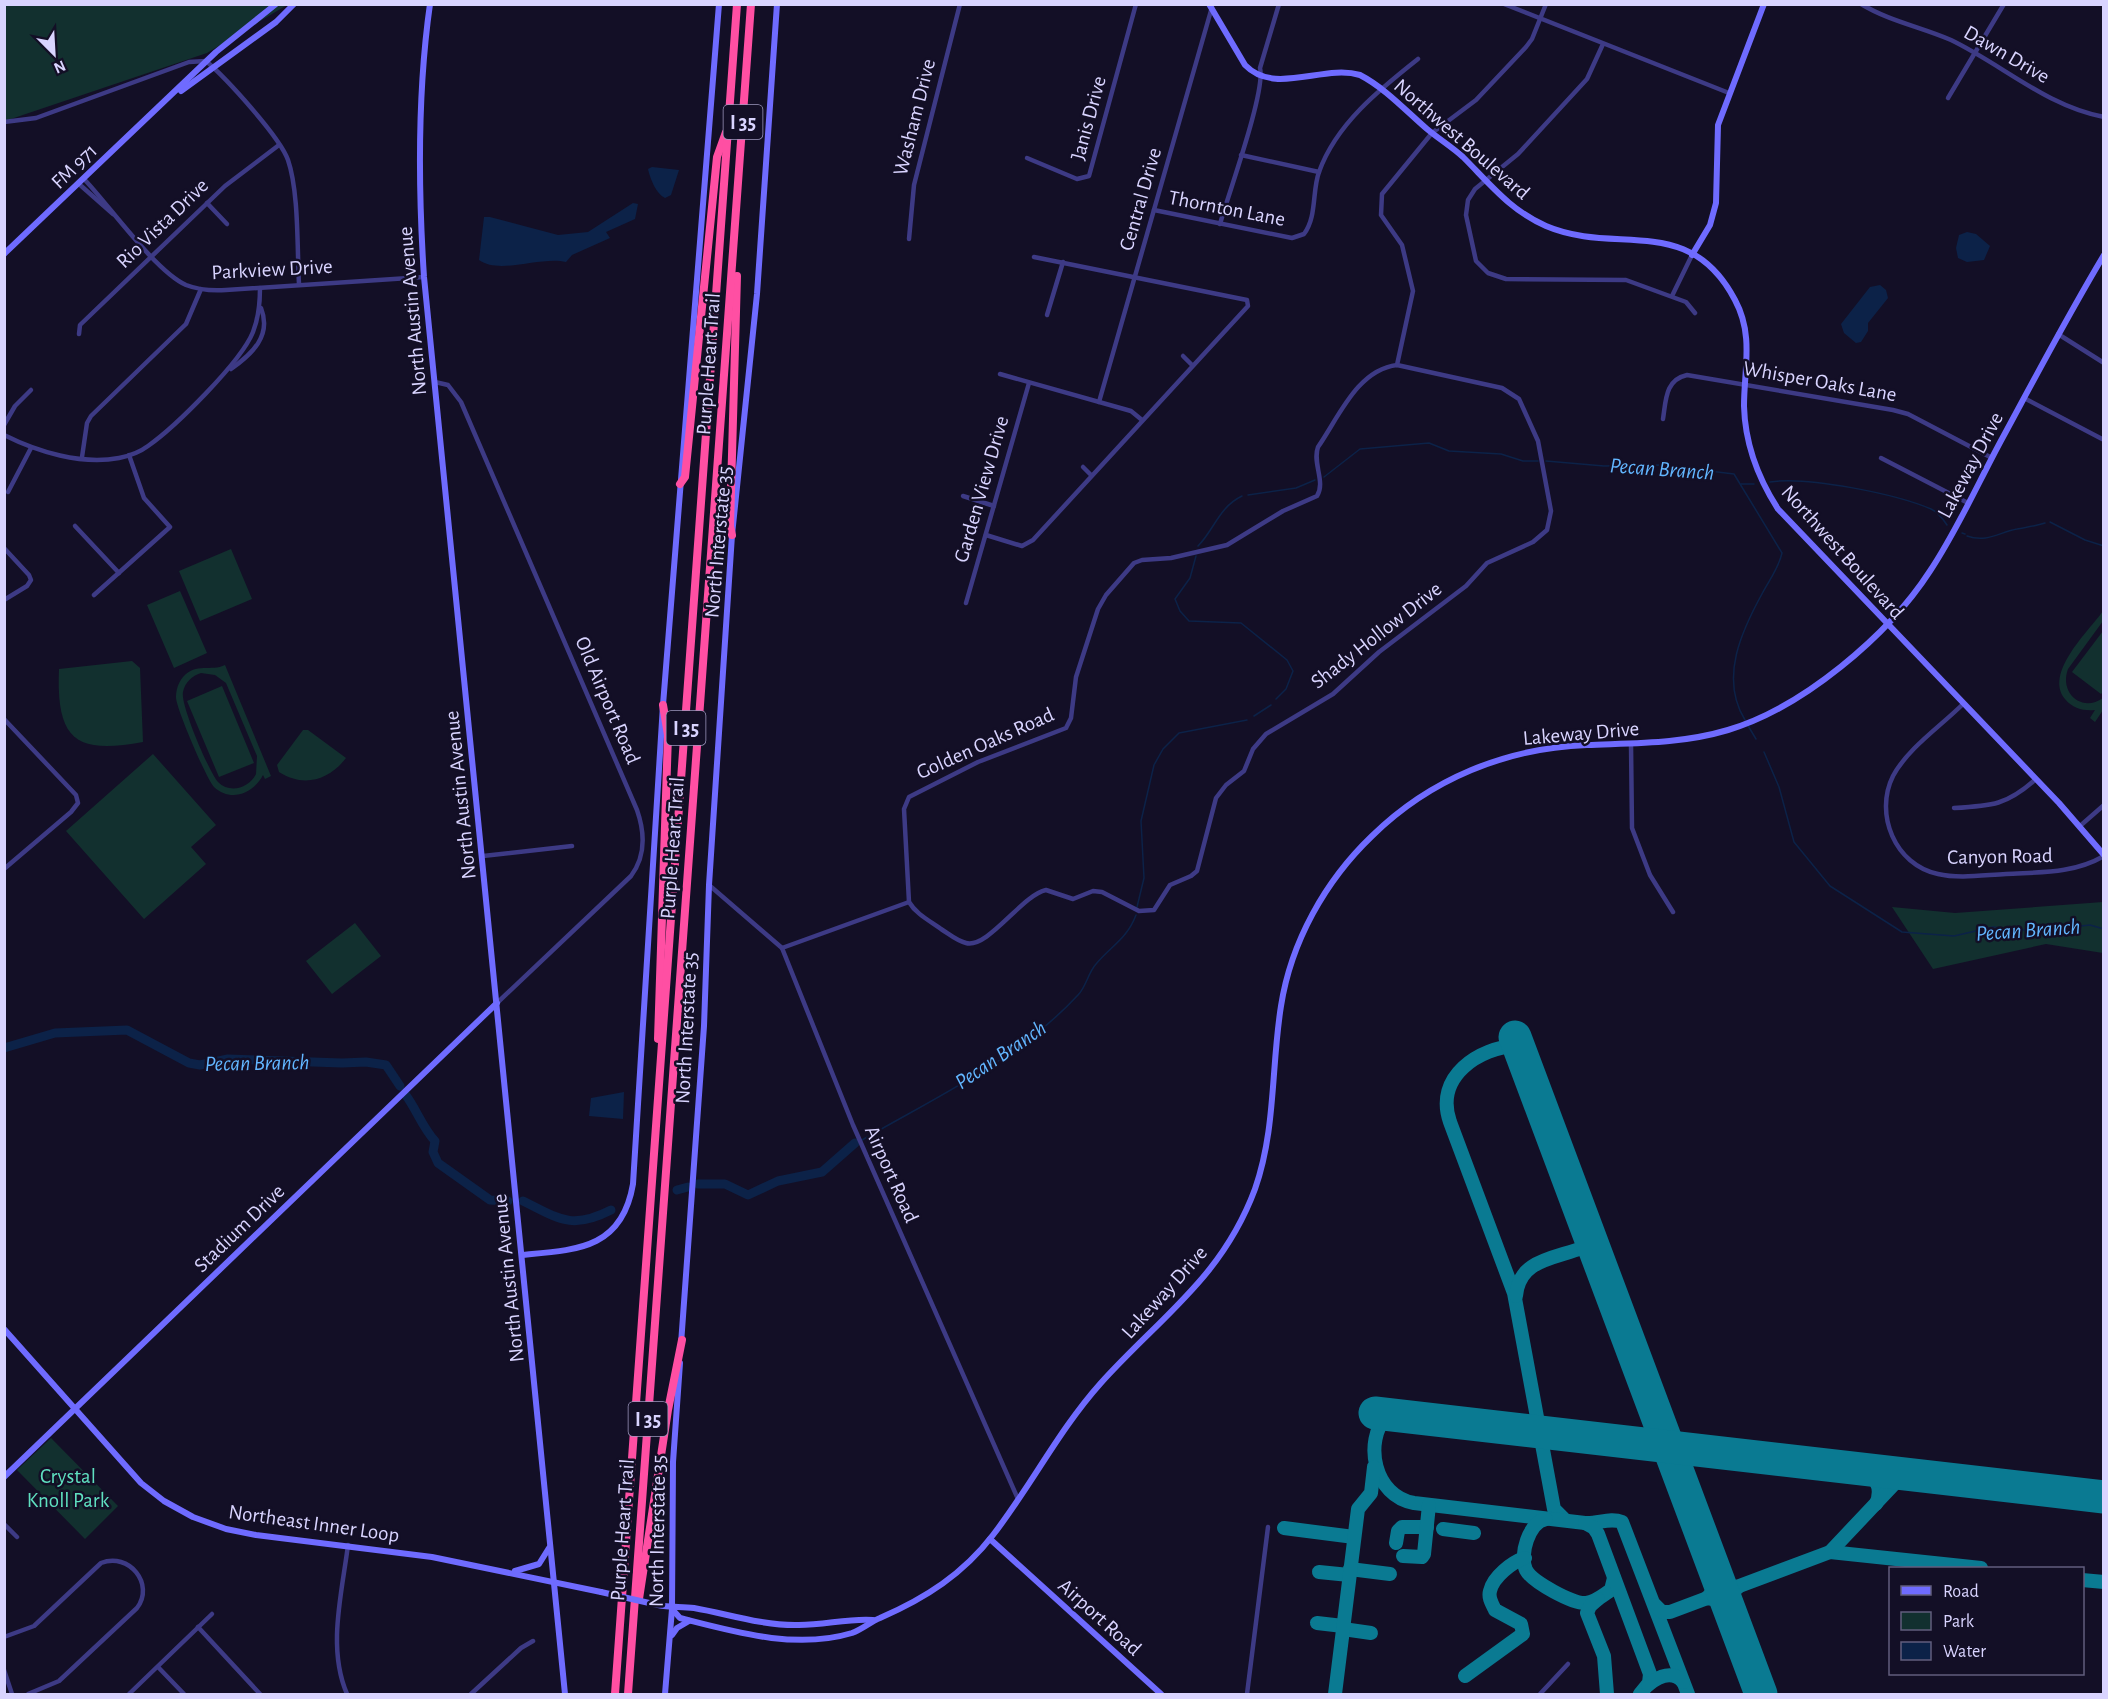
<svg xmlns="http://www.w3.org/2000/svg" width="2108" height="1699" viewBox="0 0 2108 1699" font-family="'Alegreya Sans',sans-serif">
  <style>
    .green { fill: #12302f; fill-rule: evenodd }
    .water { fill: #0c2248 }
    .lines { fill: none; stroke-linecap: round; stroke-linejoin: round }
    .stream { stroke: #0c2248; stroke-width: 1.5 }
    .river { stroke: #0c2248; stroke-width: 9 }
    .taxiway { stroke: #0a7a92; stroke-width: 14 }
    .runway { stroke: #0a7a92; stroke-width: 33 }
    .street { stroke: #3d3a85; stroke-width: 4.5 }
    .secondary { stroke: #6f6bff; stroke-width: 6 }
    .highway { stroke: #ff4fa3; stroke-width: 8 }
    .secondary-bridge { stroke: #6f6bff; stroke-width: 6 }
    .labels { text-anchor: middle; stroke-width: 5; stroke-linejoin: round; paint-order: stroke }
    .shield { fill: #130f26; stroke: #9e99be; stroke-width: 1.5 }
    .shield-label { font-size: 20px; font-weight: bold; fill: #d9d4ff }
    .street-label { font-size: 21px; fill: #d9d4ff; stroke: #130f26 }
    .park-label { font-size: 21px; fill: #5fe0c0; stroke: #130f26 }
    .water-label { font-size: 22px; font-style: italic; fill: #62b6ff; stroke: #130f26 }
  </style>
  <rect width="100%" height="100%" fill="#130f26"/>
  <g class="green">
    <path d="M4 5H287L207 53 5 121Z"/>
    <path d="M231 549 252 599 200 621 179 571Z"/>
    <path d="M180 591 207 653 174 668 147 605Z"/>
    <path d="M2103 611V621L2068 669C2059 693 2082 713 2103 698V710L2095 722 2090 718 2095 710C2084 711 2073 709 2065 699 2044 673 2088 632 2103 611Z"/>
    <path d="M2103 631 2104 691 2101 694 2072 672Z"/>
    <path d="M132 661 140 668 143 742C75 755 56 739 59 669Z"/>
    <path d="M225 665 271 776 265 779 263 775C254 793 231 803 214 787 206 778 177 710 176 698 176 690 178 683 183 677 196 662 211 672 225 665ZM201 673 215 675 226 683 257 756 256 774C249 788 230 794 218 782 209 772 180 704 183 692 185 682 192 676 201 673Z"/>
    <path d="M222 686 254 763 219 777 187 701Z"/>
    <path d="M303 730H308L346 758C329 780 304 788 279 772L277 765Z"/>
    <path d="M153 754 216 825 191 847 206 864 144 919 66 831Z"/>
    <path d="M2103 902V953L2046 944 1933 969 1892 907 1955 913Z"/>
    <path d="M355 923 381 956 332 994 306 961Z"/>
    <path d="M51 1438 118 1506 85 1539 17 1470Z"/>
  </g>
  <g class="water">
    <path d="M652 167 679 170 671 195 665 198C656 194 650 178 648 169Z"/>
    <path d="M633 203 638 204 635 219 606 232 610 238 572 255 566 262C540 256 500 275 479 260L484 217H490L558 235 588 232Z"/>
    <path d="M1967 232 1976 234 1990 246 1984 260 1967 262 1958 258 1956 248 1959 235Z"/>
    <path d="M1880 285 1886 290 1888 298 1868 323V331L1861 342 1856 343 1844 333 1841 324 1870 287Z"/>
    <path d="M624 1092 623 1119 589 1116 591 1098Z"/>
  </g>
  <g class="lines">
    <g class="stream">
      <path d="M1546 461 1604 466 1660 465 1734 474 1782 553C1779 567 1770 579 1763 592 1742 630 1719 678 1745 720"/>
      <path d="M1324 477 1360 449 1429 443 1449 451 1501 454 1523 461H1538"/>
      <path d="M1770 482C1807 476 1896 494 1931 509 1938 512 1943 519 1947 525"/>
      <path d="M1741 484H1754"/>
      <path d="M1248 495 1296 488 1315 480"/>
      <path d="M2050 522 2085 540 2104 546"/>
      <path d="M1962 533 1965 534"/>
      <path d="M1967 536C1987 543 2000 532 2017 529 2027 527 2036 526 2045 523"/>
      <path d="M1198 546C1214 530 1219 507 1242 496"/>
      <path d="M1196 556 1190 578 1175 599 1180 611 1189 621 1241 623 1287 660 1293 671 1286 689 1276 699"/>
      <path d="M1254 716 1271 705"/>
      <path d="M1747 724 1756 739"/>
      <path d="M1764 752 1779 787 1794 842 1830 886 1902 932 1954 936 1993 927 2035 931 2090 925 2104 929"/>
      <path d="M1137 907 1144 878 1141 821 1154 765 1163 749 1179 733 1247 720"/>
      <path d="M862 1140C936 1097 1019 1059 1078 995 1086 987 1088 973 1096 964 1111 946 1127 939 1136 915"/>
    </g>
    <g class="river">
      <path d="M4 1048 55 1033 127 1030 189 1063 200 1065 228 1059 342 1063 366 1062 386 1065 400 1086"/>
      <path d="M405 1094C417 1110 422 1127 435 1141L433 1152 438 1163 490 1200 508 1201"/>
      <path d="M698 1184H725L748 1195 778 1181 822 1172 855 1143"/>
      <path d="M677 1190 688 1187"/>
      <path d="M523 1201C559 1219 572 1230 611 1210"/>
    </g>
    <g class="taxiway">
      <path d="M1518 1045C1479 1048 1434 1076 1450 1122L1514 1293 1554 1509 1565 1520"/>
      <path d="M1582 1248 1588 1240 1587 1229"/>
      <path d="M1516 1296C1519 1260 1552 1259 1582 1248H1589L1597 1257"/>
      <path d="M1387 1415C1363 1442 1374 1496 1414 1503L1585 1523C1598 1524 1610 1517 1622 1522L1688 1694"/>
      <path d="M1857 1469C1874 1474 1884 1486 1876 1504"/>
      <path d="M1546 1519C1529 1522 1519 1555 1526 1570 1532 1582 1573 1604 1586 1603 1596 1602 1603 1595 1611 1590L1614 1578"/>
      <path d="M1585 1523 1594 1528 1598 1534 1650 1674 1649 1683 1640 1694"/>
      <path d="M1284 1528 1354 1537"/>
      <path d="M1443 1529 1474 1533"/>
      <path d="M1396 1543 1398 1531 1402 1527H1427"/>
      <path d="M1830 1552 1981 1568"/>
      <path d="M1403 1556 1422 1557 1424 1554 1429 1505"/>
      <path d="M1350 1569 1390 1574"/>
      <path d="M1319 1572 1349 1575"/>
      <path d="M1716 1574 1726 1586 1738 1587 1729 1596V1611L1719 1600 1707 1598 1716 1588Z"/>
      <path d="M2082 1580 2104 1582"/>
      <path d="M1598 1599 1590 1606 1587 1613 1604 1656 1607 1694"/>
      <path d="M1655 1605 1662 1612H1670L1830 1552 1897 1481 1916 1475"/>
      <path d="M1317 1623 1343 1626"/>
      <path d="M1343 1629 1371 1633"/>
      <path d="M1465 1676 1523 1634 1521 1624 1495 1610C1492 1604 1488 1598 1490 1591 1493 1577 1512 1562 1525 1558"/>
      <path d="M1648 1685C1659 1676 1673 1670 1683 1682"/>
      <path d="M1335 1694 1358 1509 1371 1493 1374 1467"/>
    </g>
    <g class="runway">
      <path d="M1515 1037 1761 1694"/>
      <path d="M1375 1413 2104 1497"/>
    </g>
    <g class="street">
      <path d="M1504 4 1729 93"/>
      <path d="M1861 4C1889 21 1921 27 1951 40 2003 65 2046 106 2104 117"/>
      <path d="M1603 44 1587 79 1518 154 1475 189 1468 200 1466 215 1476 261 1488 273 1506 279 1626 280 1686 302 1695 313"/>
      <path d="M1948 98 2004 4"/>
      <path d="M4 122 36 118 189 62 206 61C226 78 280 137 288 160 299 192 297 249 299 284"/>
      <path d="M1241 155 1319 172"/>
      <path d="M1027 158 1077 179 1089 176 1136 4"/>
      <path d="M84 179C109 205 155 271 186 285 199 290 212 291 226 290L424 277"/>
      <path d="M79 184 113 214"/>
      <path d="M207 203 227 224"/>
      <path d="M1154 210 1292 238 1304 234C1317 217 1312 191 1319 172 1336 124 1380 89 1418 59"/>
      <path d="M1220 224C1228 195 1266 91 1260 68L1279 4"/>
      <path d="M909 239 914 185 960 4"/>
      <path d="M1672 296 1692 255"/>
      <path d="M1047 315 1063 262"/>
      <path d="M79 334 80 325 225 186 279 145"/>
      <path d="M2058 334 2104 363"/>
      <path d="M1183 356 1192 365"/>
      <path d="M1397 365 1502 388 1519 399 1538 441 1551 511 1547 530 1533 542 1487 563 1466 586 1379 652 1333 694 1266 734 1253 749 1244 771 1226 785 1216 798 1197 871 1191 876 1170 885 1154 910 1139 911 1102 892 1093 891 1073 899 1046 890C1022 895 988 949 966 943 957 941 949 934 941 929 930 921 916 914 909 902L904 809 909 797 978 762 1066 728 1071 718 1076 677 1098 609 1106 595 1134 563 1142 560 1171 558 1227 545 1283 511 1317 496C1326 482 1312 463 1318 447 1339 417 1357 370 1397 365Z"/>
      <path d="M1397 365 1413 291 1402 245 1381 215 1382 194 1432 133 1476 100 1526 47 1532 39 1546 4"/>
      <path d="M231 369C252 354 272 336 261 308"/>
      <path d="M1000 374 1131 411 1142 420"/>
      <path d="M435 382 448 385 461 402 637 810C645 833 646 856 631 876L497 1003"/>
      <path d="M2024 398 2104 440"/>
      <path d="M1099 402 1212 7"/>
      <path d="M1663 419C1666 400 1665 380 1687 375L1893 410 1908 414 1992 458"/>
      <path d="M4 425 15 406 31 390"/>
      <path d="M4 435C38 452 81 465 119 458 129 456 140 452 148 446 175 427 241 362 253 332 259 317 260 304 260 288"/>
      <path d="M82 457 87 423 91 416 186 324 201 289"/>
      <path d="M1881 458 1968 503"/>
      <path d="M1083 467 1091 475"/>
      <path d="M8 492 31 448"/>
      <path d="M963 496 994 506"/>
      <path d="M75 526 119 573"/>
      <path d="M986 535 1022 546 1033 540 1248 306 1247 300 1237 298 1034 257"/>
      <path d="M4 548 29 575 31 580 27 586 4 600"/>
      <path d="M94 595 170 527 144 498 129 455"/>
      <path d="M966 603 1029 383"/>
      <path d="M1963 704C1941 726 1908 748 1893 776 1874 814 1895 865 1938 874 1959 879 1984 875 2006 874 2040 872 2073 874 2104 856"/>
      <path d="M4 719 76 795 78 803 71 812 4 869"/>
      <path d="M1631 744 1632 828 1650 875 1673 912"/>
      <path d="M1954 808C1992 806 2007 805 2036 779"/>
      <path d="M2080 826 2104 805"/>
      <path d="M483 856 572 846"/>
      <path d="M709 885 782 948 853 1125 1018 1499"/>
      <path d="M782 948 909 902"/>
      <path d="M4 1524 17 1537"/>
      <path d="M198 1627 260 1694"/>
      <path d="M4 1637 34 1626 101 1563C129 1552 155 1584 137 1608L59 1681 28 1694"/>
      <path d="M158 1667 184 1694"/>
      <path d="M4 1670 12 1694"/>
      <path d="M129 1694 212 1614"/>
      <path d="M347 1694C327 1648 342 1593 348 1545"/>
      <path d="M471 1694 521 1648 533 1641"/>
      <path d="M1247 1694 1268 1527"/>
      <path d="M1540 1694 1568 1664"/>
    </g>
    <g class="secondary">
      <path d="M430 4C417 95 418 186 424 277L565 1694"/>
      <path d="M1209 4 1245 65C1275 96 1323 64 1360 75 1385 88 1406 111 1427 129 1439 139 1452 147 1463 157 1490 184 1511 211 1546 226 1616 256 1689 212 1735 300 1754 335 1744 369 1744 406 1745 444 1758 478 1778 509L2059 803 2104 855"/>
      <path d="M181 91 276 22 294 4"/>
      <path d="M4 254 216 52 276 4"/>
      <path d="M1692 255 1710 225 1716 203 1718 125 1764 4"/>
      <path d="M522 1255C577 1250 622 1249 633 1184L663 705 719 4"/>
      <path d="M4 1329 141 1483 164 1501 193 1517 226 1529 256 1535 432 1557 601 1592"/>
      <path d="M681 1344 704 1026 709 885 732 535 757 294 777 4"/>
      <path d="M4 1477 497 1003"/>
      <path d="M990 1539 1161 1694"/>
      <path d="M515 1571 539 1564 549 1548"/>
      <path d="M658 1605C670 1608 682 1606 694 1608 728 1614 760 1625 795 1625 822 1626 847 1618 873 1620"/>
      <path d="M672 1609 680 1618C735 1632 796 1650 852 1633 863 1629 870 1622 880 1618 926 1598 963 1574 993 1535 1031 1486 1059 1430 1100 1384 1160 1317 1222 1278 1255 1189 1276 1129 1271 1068 1281 1006 1291 942 1325 881 1372 836 1430 779 1506 748 1587 745 1635 743 1681 744 1728 730 1802 708 1888 636 1930 571 1958 529 1979 481 2003 437 2036 376 2068 315 2104 255"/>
      <path d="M672 1635 677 1628 689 1621"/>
      <path d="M665 1694 672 1609 673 1462 680 1363"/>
    </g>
    <g class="highway">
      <path d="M680 484 685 477 717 157 726 132"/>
      <path d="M732 535 730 526 737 276"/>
      <path d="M658 1039 668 735 663 705"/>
      <path d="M639 1599 668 1410 682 1340"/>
      <path d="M615 1694 737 4"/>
      <path d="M628 1694 751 4"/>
    </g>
    <path class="secondary-bridge" d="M601 1592 658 1605"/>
  </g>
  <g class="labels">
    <g class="shield">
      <rect x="723.5" y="105" width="39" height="34" rx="4.5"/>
      <rect x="666.5" y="711" width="39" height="34" rx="4.5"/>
      <rect x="628.5" y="1402" width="39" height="34" rx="4.5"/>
    </g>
    <g class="shield-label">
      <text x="743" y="129">I 35</text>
      <text x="686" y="735">I 35</text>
      <text x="648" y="1426">I 35</text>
    </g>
    <g class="street-label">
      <text transform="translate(2007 54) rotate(30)" y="7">Dawn Drive</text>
      <text transform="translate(914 117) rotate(-76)" y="7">Washam Drive</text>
      <text transform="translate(1088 118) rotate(-75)" y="7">Janis Drive</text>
      <text transform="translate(1462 139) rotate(41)" y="7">Northwest Boulevard</text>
      <text transform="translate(74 166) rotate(-44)" y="7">FM 971</text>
      <text transform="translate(1140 199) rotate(-74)" y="7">Central Drive</text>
      <text transform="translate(1227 208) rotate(11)" y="7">Thornton Lane</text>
      <text transform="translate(162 223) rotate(-44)" y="7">Rio Vista Drive</text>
      <text transform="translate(272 269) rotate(-3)" y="7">Parkview Drive</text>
      <text transform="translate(412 311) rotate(-95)" y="7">North Austin Avenue</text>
      <text transform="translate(708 364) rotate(-86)" y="7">Purple Heart Trail</text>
      <text transform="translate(1820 381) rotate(10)" y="7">Whisper Oaks Lane</text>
      <text transform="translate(1970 465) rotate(-62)" y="7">Lakeway Drive</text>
      <text transform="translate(981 489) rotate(-74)" y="7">Garden View Drive</text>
      <text transform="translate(718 542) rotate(-85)" y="7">North Interstate 35</text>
      <text transform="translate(1843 552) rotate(48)" y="7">Northwest Boulevard</text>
      <text transform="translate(1376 635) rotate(-38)" y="7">Shady Hollow Drive</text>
      <text transform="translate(608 700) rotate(67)" y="7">Old Airport Road</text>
      <text transform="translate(1581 733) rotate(-5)" y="7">Lakeway Drive</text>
      <text transform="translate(985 743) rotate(-24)" y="7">Golden Oaks Road</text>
      <text transform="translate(460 795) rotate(-96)" y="7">North Austin Avenue</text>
      <text transform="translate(672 848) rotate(-86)" y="7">Purple Heart Trail</text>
      <text transform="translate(2000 856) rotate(-1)" y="7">Canyon Road</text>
      <text transform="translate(686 1028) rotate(-87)" y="7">North Interstate 35</text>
      <text transform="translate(892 1174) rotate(66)" y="7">Airport Road</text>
      <text transform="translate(239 1228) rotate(-44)" y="7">Stadium Drive</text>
      <text transform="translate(508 1278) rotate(-96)" y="7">North Austin Avenue</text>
      <text transform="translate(1164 1292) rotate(-48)" y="7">Lakeway Drive</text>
      <text transform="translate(314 1523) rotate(8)" y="7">Northeast Inner Loop</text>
      <text transform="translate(622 1530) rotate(-86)" y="7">Purple Heart Trail</text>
      <text transform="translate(657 1531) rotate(-89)" y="7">North Interstate 35</text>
      <text transform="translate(1100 1617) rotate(42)" y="7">Airport Road</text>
    </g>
    <g class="park-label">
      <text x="68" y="1483">Crystal<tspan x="68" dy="24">Knoll Park</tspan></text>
    </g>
    <g class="water-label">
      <text transform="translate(1662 468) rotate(4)" y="8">Pecan Branch</text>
      <text transform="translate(2028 929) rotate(-4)" y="8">Pecan Branch</text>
      <text transform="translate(1000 1054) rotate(-34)" y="8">Pecan Branch</text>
      <text transform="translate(257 1062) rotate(-1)" y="8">Pecan Branch</text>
    </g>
  </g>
  <rect width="2108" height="1699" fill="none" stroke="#d9d4ff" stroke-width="12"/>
  <rect x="1889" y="1567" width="195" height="108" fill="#130f26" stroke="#625e7d" stroke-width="1.5"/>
  <rect x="1901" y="1586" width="30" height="9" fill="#6f6bff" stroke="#625e7d" stroke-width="1.5"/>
  <text x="1943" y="1597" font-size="18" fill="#d9d4ff">Road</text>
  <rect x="1901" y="1612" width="30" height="18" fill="#12302f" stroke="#625e7d" stroke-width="1.5"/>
  <text x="1943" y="1627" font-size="18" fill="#d9d4ff">Park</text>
  <rect x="1901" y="1642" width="30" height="18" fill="#0c2248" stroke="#625e7d" stroke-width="1.5"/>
  <text x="1943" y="1657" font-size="18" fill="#d9d4ff">Water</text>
  <g transform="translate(54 54) rotate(156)" stroke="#130f26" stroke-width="4.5" paint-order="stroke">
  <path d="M0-4.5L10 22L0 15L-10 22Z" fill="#d9d4ff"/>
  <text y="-9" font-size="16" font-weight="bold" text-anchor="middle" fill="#d9d4ff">N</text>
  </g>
</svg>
